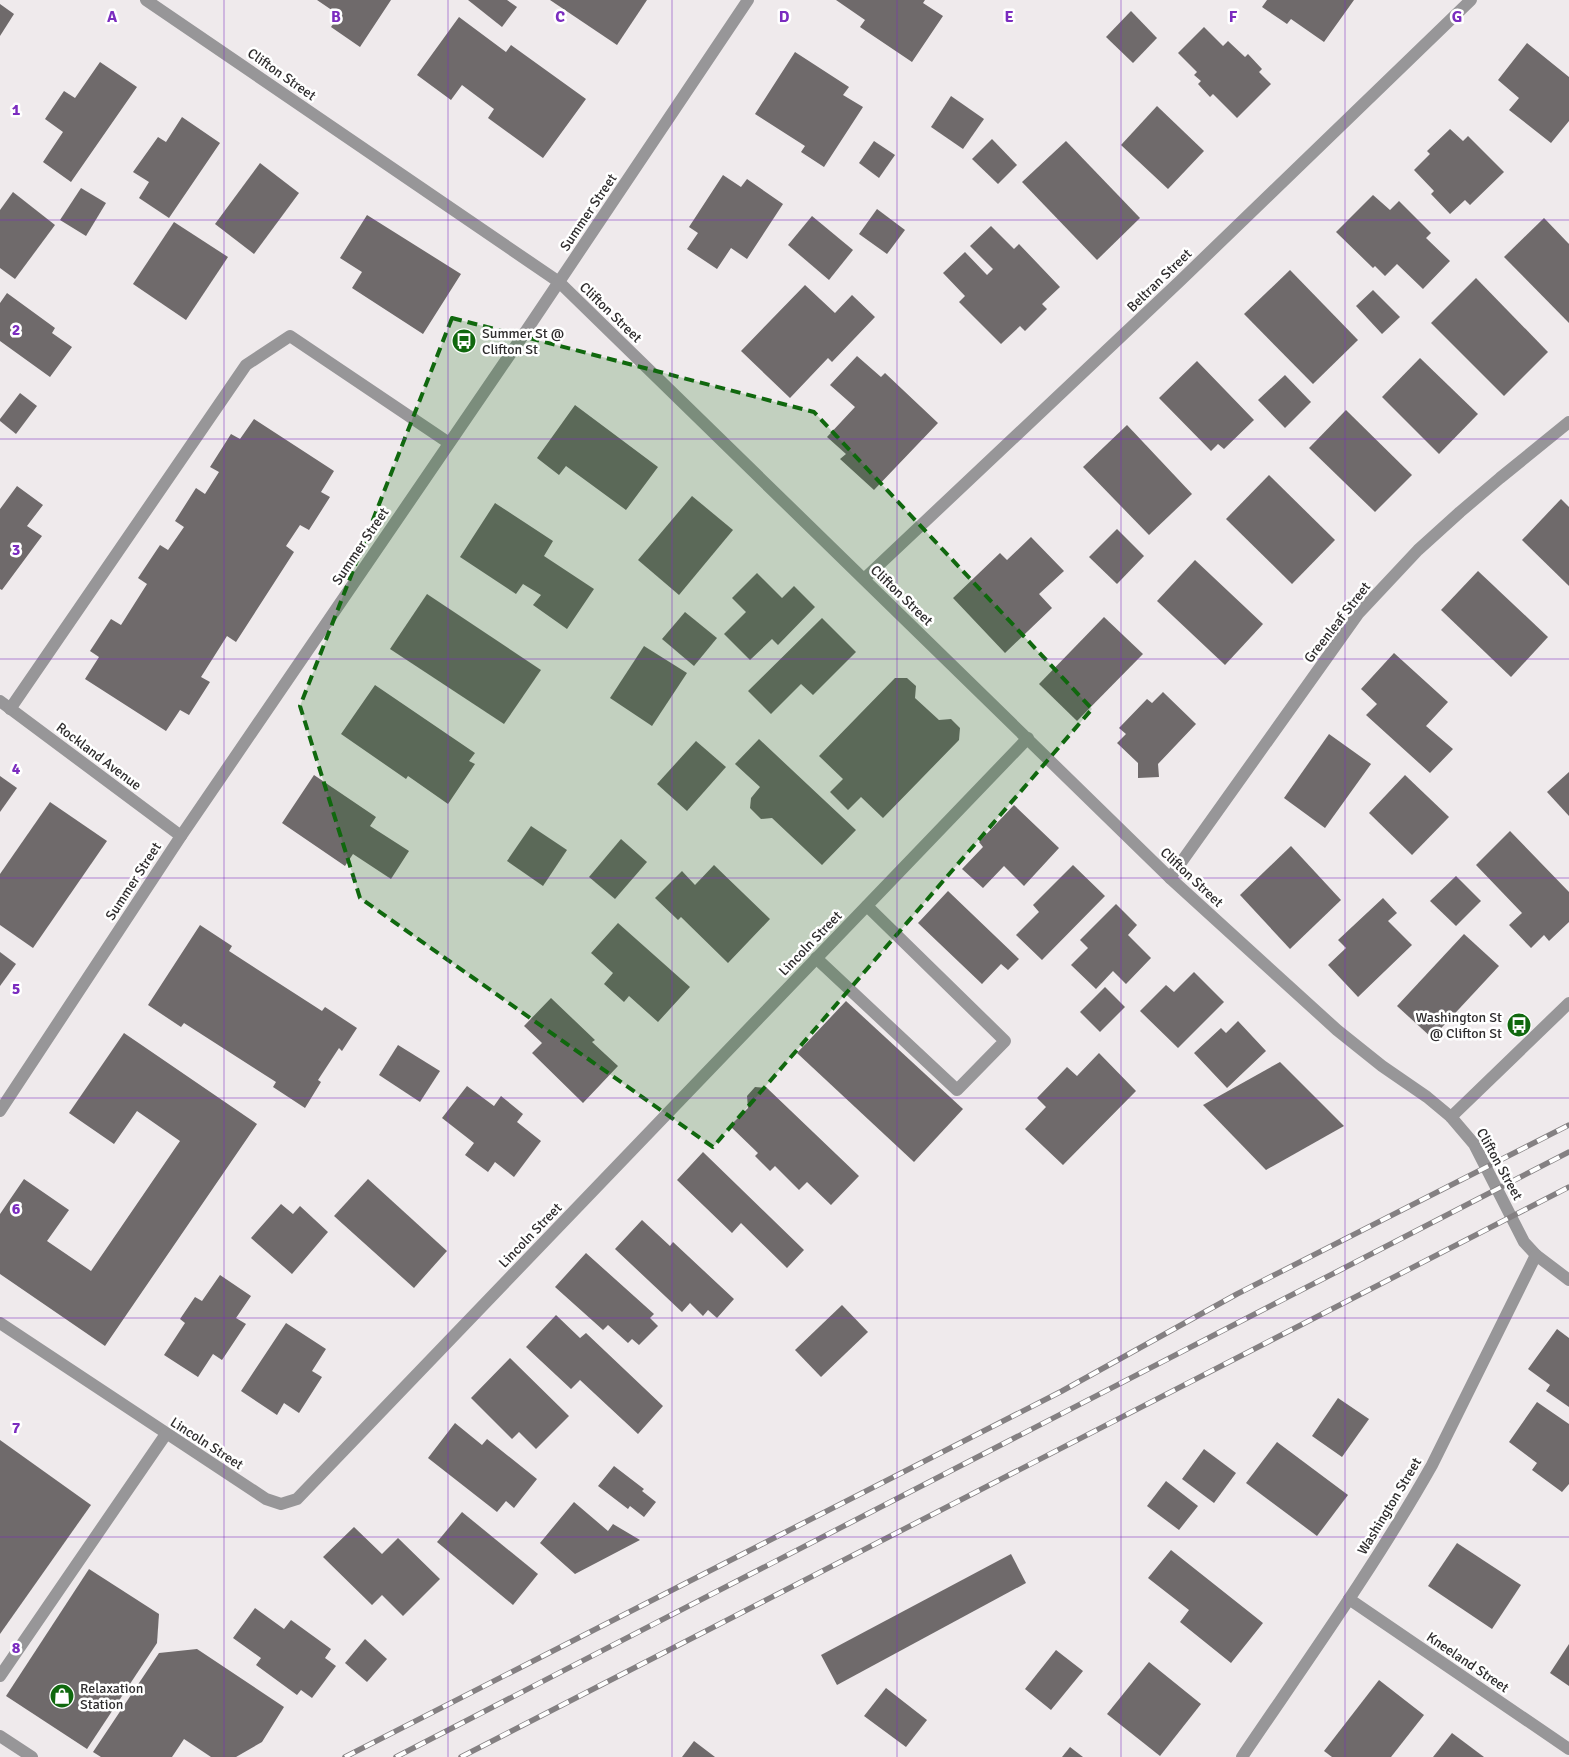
<svg xmlns="http://www.w3.org/2000/svg" width="1569" height="1757" viewBox="0 0 1569 1757" font-family="Signika,sans-serif">
  <style>
    .building { fill: #6f6a6b }
    .lines { fill: none; stroke-linecap: round; stroke-linejoin: round }
    .minor { stroke: #979698; stroke-width: 12 }
    .rail-casing { stroke: #848082; stroke-width: 5.5 }
    .rail { stroke: #fff; stroke-width: 4; stroke-dasharray: 11; stroke-linecap: butt }
    .marked { fill: #10680e; fill-opacity: 0.2; stroke: #10680e; stroke-width: 4; stroke-dasharray: 10 6; stroke-linejoin: round }
    .grid { fill: none; stroke: #7b2cbf; stroke-width: 1; stroke-opacity: 0.55 }
    .labels { text-anchor: middle; stroke-width: 5; stroke-linejoin: round; paint-order: stroke }
    .street-label { font-size: 14px; fill: #2e2c2d; stroke: #fff }
    .poi-label { font-size: 14px; fill: #2e2c2d; stroke: #fff; text-anchor: start }
    .grid-label { font-size: 16px; text-anchor: middle; font-weight: bold; fill: #7b2cbf; stroke: #fff; stroke-width: 5; stroke-linejoin: round; paint-order: stroke }
  </style>
  <rect width="100%" height="100%" fill="#efeaec"/>
  <g class="building">
    <path d="M317 0H391L360 47 331 27 339 15Z"/>
    <path d="M468 0H507L517 7 502 27Z"/>
    <path d="M550 0H647L617 45Z"/>
    <path d="M836 0H925L923 3 943 16 912 62 860 27 865 20Z"/>
    <path d="M1267 0H1354L1324 42 1291 19 1287 24 1262 7Z"/>
    <path d="M0 4 14 14 0 36Z"/>
    <path d="M1131 11 1157 38 1133 63 1106 37Z"/>
    <path d="M459 17 506 52 511 45 586 99 543 158 488 118 494 109 462 85 451 100 417 75Z"/>
    <path d="M1204 27 1223 46 1228 41 1245 57 1248 54 1262 69 1259 72 1271 84 1237 118 1213 94 1210 97 1198 84 1201 81 1194 75 1197 72 1178 53Z"/>
    <path d="M1527 43 1569 77V121L1551 143 1509 110 1519 98 1498 80Z"/>
    <path d="M795 52 849 87 843 95 863 107 824 167 801 152 805 146 755 114Z"/>
    <path d="M100 62 137 87 71 182 43 162 63 132 45 119 64 91 75 98Z"/>
    <path d="M951 96 984 119 963 149 931 127Z"/>
    <path d="M1157 106 1204 151 1168 189 1121 145Z"/>
    <path d="M182 117 220 143 169 218 139 198 149 182 133 172 158 137 166 142Z"/>
    <path d="M1450 129 1463 141 1468 136 1504 172 1470 205 1465 200 1450 214 1431 194 1434 191 1414 170 1430 154 1427 151Z"/>
    <path d="M992 139 1017 165 998 184 972 159Z"/>
    <path d="M874 141 895 155 879 178 859 163Z"/>
    <path d="M1066 141 1140 218 1097 260 1022 182Z"/>
    <path d="M260 163 299 193 254 254 215 224Z"/>
    <path d="M723 175 741 187 747 179 783 204 747 259 731 248 717 269 687 249 698 233 689 227Z"/>
    <path d="M81 188 106 203 86 236 60 220Z"/>
    <path d="M13 192 55 225 15 279 0 268V210Z"/>
    <path d="M1373 195 1390 210 1399 201 1431 233 1426 238 1450 261 1423 289 1397 264 1385 276 1375 266 1373 268 1336 232Z"/>
    <path d="M877 209 905 230 887 254 859 234Z"/>
    <path d="M367 215 461 274 423 334 352 288 362 272 340 258Z"/>
    <path d="M812 216 853 250 829 280 788 245Z"/>
    <path d="M1544 218 1569 244V323L1504 257Z"/>
    <path d="M174 222 228 257 186 320 133 284Z"/>
    <path d="M991 226 1014 249 1019 244 1060 287 1042 304 1047 309 1025 331 1020 326 1001 344 959 302 965 296 943 273 965 252 987 275 993 269 970 246Z"/>
    <path d="M1290 270 1358 340 1313 384 1244 314Z"/>
    <path d="M1476 278 1548 352 1504 396 1431 323Z"/>
    <path d="M805 285 835 313 852 295 875 317 832 362 828 358 790 398 741 351Z"/>
    <path d="M1373 290 1400 317 1382 334 1356 306Z"/>
    <path d="M7 293 55 328 52 333 72 347 50 377 0 341V303Z"/>
    <path d="M857 356 881 377 885 373 938 423 874 490 840 459 846 454 827 437 855 407 830 385Z"/>
    <path d="M1420 358 1478 414 1439 454 1382 397Z"/>
    <path d="M1197 361 1254 420 1224 449 1218 444 1211 451 1159 398Z"/>
    <path d="M1285 375 1311 402 1285 428 1258 400Z"/>
    <path d="M20 393 37 406 16 434 0 421V419Z"/>
    <path d="M575 405 658 467 626 510 566 466 559 475 537 458Z"/>
    <path d="M1346 410 1412 475 1375 512 1309 448Z"/>
    <path d="M254 419 334 471 321 492 330 497 309 530 300 525 286 546 294 552 236 642 227 636 201 677 210 682 189 715 180 710 166 731 85 679 99 657 90 651 111 619 121 625 147 584 138 578 160 545 168 550 184 527 175 521 196 488 205 494 219 472 210 467 231 434 240 439Z"/>
    <path d="M1127 425 1192 494 1149 535 1083 467Z"/>
    <path d="M1269 475 1335 540 1292 584 1226 519Z"/>
    <path d="M17 486 43 505 27 526 42 536 2 590 0 589V509Z"/>
    <path d="M692 496 733 530 679 595 638 560Z"/>
    <path d="M1561 499 1569 507V586L1522 540Z"/>
    <path d="M495 503 553 541 544 556 594 589 567 629 533 605 541 595 523 584 516 594 460 557Z"/>
    <path d="M1117 529 1144 556 1117 584 1089 557Z"/>
    <path d="M1031 537 1064 571 1039 594 1052 608 1005 653 953 598 1000 553 1007 560Z"/>
    <path d="M1195 560 1263 624 1225 665 1157 601Z"/>
    <path d="M1478 571 1548 637 1511 677 1441 610Z"/>
    <path d="M757 573 782 598 794 586 815 607 778 645 772 639 750 660 724 634 746 612 732 598Z"/>
    <path d="M427 594 541 670 504 724 390 649Z"/>
    <path d="M685 612 717 638 694 666 662 639Z"/>
    <path d="M1104 617 1143 654 1077 721 1039 684Z"/>
    <path d="M822 618 856 652 813 695 801 684 771 714 748 691Z"/>
    <path d="M644 646 687 673 652 726 610 698Z"/>
    <path d="M1394 653 1448 702 1426 726 1453 749 1430 773 1366 715 1377 704 1361 689Z"/>
    <path d="M895 678H907L916 686 915 698 939 720 951 719 960 728 959 740 883 818 861 797 848 810 830 792 843 779 819 756Z"/>
    <path d="M375 685 475 753 469 761 475 764 448 804 408 776 406 779 341 734Z"/>
    <path d="M1163 692 1196 724 1158 764 1159 777 1138 778V763L1117 743 1126 734 1119 728 1147 699 1152 703Z"/>
    <path d="M1329 734 1371 764 1325 828 1284 798Z"/>
    <path d="M759 739 856 830 822 865 772 818 761 819 750 808 751 798 760 787 735 764Z"/>
    <path d="M696 741 726 767 687 811 657 784Z"/>
    <path d="M1569 772V816L1547 792Z"/>
    <path d="M314 775 376 817 370 826 409 851 391 879 353 854 345 866 282 823Z"/>
    <path d="M1405 775 1449 817 1412 855 1369 813Z"/>
    <path d="M0 776 17 788 0 812Z"/>
    <path d="M50 802 107 841 33 948 0 925V874Z"/>
    <path d="M1014 805 1059 848 1024 886 1004 866 983 888 962 869 983 847 979 842Z"/>
    <path d="M531 826 567 850 543 886 507 861Z"/>
    <path d="M1510 831 1569 892V922L1549 941 1544 935 1531 948 1509 925 1522 913 1476 865Z"/>
    <path d="M621 839 647 862 615 899 589 877Z"/>
    <path d="M1291 846 1341 900 1290 949 1240 895Z"/>
    <path d="M714 865 770 919 728 963 681 917 678 920 655 898 682 871 695 885Z"/>
    <path d="M1073 865 1105 896 1042 960 1016 935 1039 912 1033 905Z"/>
    <path d="M1456 876 1481 901 1456 926 1430 901Z"/>
    <path d="M948 891 1019 959 1008 970 1001 964 982 984 918 923Z"/>
    <path d="M1383 898 1397 913 1388 921 1412 945 1358 997 1328 965 1346 948 1338 940Z"/>
    <path d="M1116 904 1137 925 1128 935 1151 958 1126 984 1113 971 1096 989 1071 965 1088 948 1080 940Z"/>
    <path d="M618 923 690 987 658 1022 629 996 624 1002 604 984 613 973 591 953Z"/>
    <path d="M200 925 232 946 229 951 322 1011 325 1007 357 1028 342 1051 339 1048 318 1080 321 1082 305 1108 273 1087 276 1082 184 1023 181 1027 148 1005Z"/>
    <path d="M1464 934 1499 966 1432 1038 1397 1006Z"/>
    <path d="M0 952 16 964 0 986Z"/>
    <path d="M1194 972 1224 1002 1178 1048 1140 1011 1166 985 1174 992Z"/>
    <path d="M1105 987 1125 1007 1100 1032 1080 1012Z"/>
    <path d="M551 998 595 1040 592 1042 618 1066 583 1103 532 1053 542 1043 524 1026Z"/>
    <path d="M846 1001 963 1109 914 1162 797 1053Z"/>
    <path d="M1238 1021 1266 1051 1227 1088 1194 1053 1221 1028 1226 1033Z"/>
    <path d="M124 1033 257 1124 105 1346 0 1274V1214L24 1179 69 1210 47 1241 91 1271 180 1141 137 1111 114 1144 69 1113Z"/>
    <path d="M398 1045 440 1071 420 1102 379 1075Z"/>
    <path d="M1099 1053 1136 1091 1063 1165 1025 1129 1046 1107 1037 1098 1067 1067 1077 1076Z"/>
    <path d="M1280 1062 1344 1126 1266 1170 1203 1105Z"/>
    <path d="M467 1086 494 1106 501 1096 523 1114 517 1122 541 1141 514 1177 495 1162 488 1172 465 1155 474 1143 442 1118Z"/>
    <path d="M755 1087 767 1088 859 1176 831 1205 807 1182 799 1190 775 1166 770 1171 755 1156 758 1153 730 1126 748 1108 747 1096Z"/>
    <path d="M703 1152 804 1250 787 1268 741 1223 732 1233 677 1180Z"/>
    <path d="M368 1179 447 1251 414 1288 334 1216Z"/>
    <path d="M281 1204 293 1214 300 1206 328 1232 292 1274 251 1238Z"/>
    <path d="M642 1220 670 1246 673 1242 734 1299 717 1318 708 1310 703 1316 690 1303 682 1312 615 1249Z"/>
    <path d="M586 1253 654 1314 650 1318 658 1326 639 1345 632 1339 628 1343 608 1325 603 1330 555 1287Z"/>
    <path d="M220 1275 251 1296 236 1318 246 1324 222 1360 213 1354 198 1377 164 1355 185 1323 180 1319 195 1297 202 1301Z"/>
    <path d="M842 1305 868 1332 821 1377 795 1350Z"/>
    <path d="M556 1315 580 1338 586 1333 663 1406 638 1434 580 1380 571 1389 526 1347Z"/>
    <path d="M286 1323 326 1349 312 1371 322 1377 299 1413 284 1403 277 1415 241 1391Z"/>
    <path d="M1557 1329 1569 1338V1407L1546 1391 1550 1385 1528 1369Z"/>
    <path d="M510 1358 569 1416 536 1449 519 1432 512 1439 471 1398Z"/>
    <path d="M1338 1398 1369 1419 1342 1457 1312 1436Z"/>
    <path d="M1537 1402 1569 1424V1484L1562 1492 1532 1470 1537 1463 1509 1442Z"/>
    <path d="M455 1423 482 1445 487 1439 537 1479 514 1508 506 1501 497 1512 428 1458Z"/>
    <path d="M0 1440 91 1505 0 1634Z"/>
    <path d="M1277 1442 1348 1495 1317 1536 1246 1483Z"/>
    <path d="M1204 1449 1236 1473 1214 1503 1182 1479Z"/>
    <path d="M614 1466 644 1489 642 1491 656 1502 644 1517 630 1506 628 1509 598 1486Z"/>
    <path d="M1166 1481 1198 1506 1179 1530 1147 1506Z"/>
    <path d="M574 1502 608 1531 613 1524 640 1540 575 1574 540 1543Z"/>
    <path d="M462 1512 538 1574 513 1605 437 1542Z"/>
    <path d="M354 1527 382 1554 398 1538 440 1579 403 1616 382 1595 372 1605 323 1557Z"/>
    <path d="M1457 1543 1521 1585 1492 1629 1428 1586Z"/>
    <path d="M1171 1550 1263 1623 1231 1663 1180 1622 1189 1610 1148 1578Z"/>
    <path d="M1011 1554 1026 1583 837 1685 821 1655Z"/>
    <path d="M89 1569 159 1614 157 1643 87 1749 6 1696Z"/>
    <path d="M255 1608 284 1629 291 1620 331 1649 325 1658 336 1666 312 1698 301 1690 297 1695 256 1665 261 1658 233 1638Z"/>
    <path d="M365 1639 387 1659 367 1682 345 1663Z"/>
    <path d="M1569 1644V1686L1550 1673Z"/>
    <path d="M197 1649 284 1707 262 1742 236 1757H211L184 1739 172 1757H101L93 1752 159 1653Z"/>
    <path d="M1056 1650 1083 1671 1051 1710 1025 1689Z"/>
    <path d="M1149 1662 1201 1704 1160 1756 1107 1714Z"/>
    <path d="M1379 1680 1424 1715 1391 1757H1332L1324 1751Z"/>
    <path d="M886 1688 927 1720 906 1747 864 1716Z"/>
    <path d="M1452 1733 1484 1757H1433Z"/>
    <path d="M694 1741 715 1757H682Z"/>
    <path d="M1070 1747 1083 1757H1062Z"/>
  </g>
  <g class="lines">
    <g class="minor">
      <path d="M146 0 559 282 1170 878 1337 1030 1382 1066 1427 1097 1451 1117 1474 1144 1524 1242 1536 1255 1569 1280"/>
      <path d="M864 579 1180 281 1471 0"/>
      <path d="M0 701 181 836"/>
      <path d="M10 709 246 365 290 336 449 443"/>
      <path d="M1170 878 1358 614 1418 550 1460 512 1500 478 1569 422"/>
      <path d="M816 958 957 1090 1005 1041 867 906"/>
      <path d="M0 1111 181 836 526 331 748 0"/>
      <path d="M1451 1117 1569 1003"/>
      <path d="M0 1323 266 1499 281 1504 297 1499 1028 738"/>
      <path d="M1349 1599 1569 1749"/>
      <path d="M0 1676 166 1434"/>
      <path d="M0 1736 32 1757"/>
      <path d="M1242 1757C1307 1661 1375 1566 1432 1465L1536 1255"/>
    </g>
    <defs>
      <g id="rail">
        <path d="M345 1757 1062 1391 1237 1294 1569 1125"/>
        <path d="M396 1757 1569 1152"/>
        <path d="M461 1757 1569 1187"/>
      </g>
    </defs>
    <use href="#rail" class="rail-casing"/>
    <use href="#rail" class="rail"/>
  </g>
  <path class="marked" d="M452 318 814 412 1092 709 713 1147 360 898 300 706Z"/>
  <path class="grid" d="M224 0V1757M448 0V1757M672 0V1757M897 0V1757M1121 0V1757M1345 0V1757M0 220H1569M0 439H1569M0 659H1569M0 878H1569M0 1098H1569M0 1318H1569M0 1537H1569"/>
  <defs>
    <symbol id="bus-disc" viewBox="-11 -11 22 22"><circle r="9.5" fill="#10680e" stroke="#fff"/><path d="M-5-6H5V4H4V6H2V4H-2V6H-4V4H-5ZM-3.5-4V0h7V-4ZM-3.5 1.2v1.5H-2V1.2ZM2 1.2v1.5H3.5V1.2Z" fill="#fff"/></symbol>
    <symbol id="shop-disc" viewBox="-11 -11 22 22"><circle r="9.5" fill="#10680e" stroke="#fff"/><path d="M-5-2.5h2.3a2.7 3.5 0 0 1 5.4 0H5L5.5 6h-11ZM-1.5-2.5h3a1.5 2.3 0 0 0-3 0Z" fill="#fff"/></symbol>
  </defs>
  <g fill-rule="evenodd">
    <use href="#bus-disc" x="450" y="327" width="28" height="28"/>
    <use href="#bus-disc" x="1505" y="1011" width="28" height="28"/>
    <use href="#shop-disc" x="48" y="1682" width="28" height="28"/>
  </g>
  <g class="labels">
    <g class="street-label">
      <text transform="translate(282 74) rotate(35)" y="5">Clifton Street</text>
      <text transform="translate(588 212) rotate(-56)" y="5">Summer Street</text>
      <text transform="translate(1159 280) rotate(-44)" y="5">Beltran Street</text>
      <text transform="translate(611 312) rotate(44)" y="5">Clifton Street</text>
      <text transform="translate(360 546) rotate(-56)" y="5">Summer Street</text>
      <text transform="translate(902 595) rotate(44)" y="5">Clifton Street</text>
      <text transform="translate(1337 622) rotate(-52)" y="5">Greenleaf Street</text>
      <text transform="translate(99 756) rotate(37)" y="5">Rockland Avenue</text>
      <text transform="translate(1192 877) rotate(43)" y="5">Clifton Street</text>
      <text transform="translate(133 881) rotate(-57)" y="5">Summer Street</text>
      <text transform="translate(810 943) rotate(-46)" y="5">Lincoln Street</text>
      <text transform="translate(1500 1164) rotate(61)" y="5">Clifton Street</text>
      <text transform="translate(530 1235) rotate(-46)" y="5">Lincoln Street</text>
      <text transform="translate(207 1443) rotate(33)" y="5">Lincoln Street</text>
      <text transform="translate(1389 1506) rotate(-59)" y="5">Washington Street</text>
      <text transform="translate(1468 1662) rotate(34)" y="5">Kneeland Street</text>
    </g>
    <g class="poi-label">
      <text x="482" y="338">Summer St @<tspan x="482" dy="16">Clifton St</tspan></text>
      <text x="1502" y="1022" text-anchor="end">Washington St<tspan x="1502" dy="16">@ Clifton St</tspan></text>
      <text x="80" y="1693">Relaxation<tspan x="80" dy="16">Station</tspan></text>
    </g>
  </g>
  <g class="grid-label">
    <text x="112" y="22">A</text>
    <text x="336" y="22">B</text>
    <text x="560" y="22">C</text>
    <text x="784" y="22">D</text>
    <text x="1009" y="22">E</text>
    <text x="1233" y="22">F</text>
    <text x="1457" y="22">G</text>
    <text x="16" y="115">1</text>
    <text x="16" y="335">2</text>
    <text x="16" y="555">3</text>
    <text x="16" y="774">4</text>
    <text x="16" y="994">5</text>
    <text x="16" y="1214">6</text>
    <text x="16" y="1433">7</text>
    <text x="16" y="1653">8</text>
  </g>
</svg>
